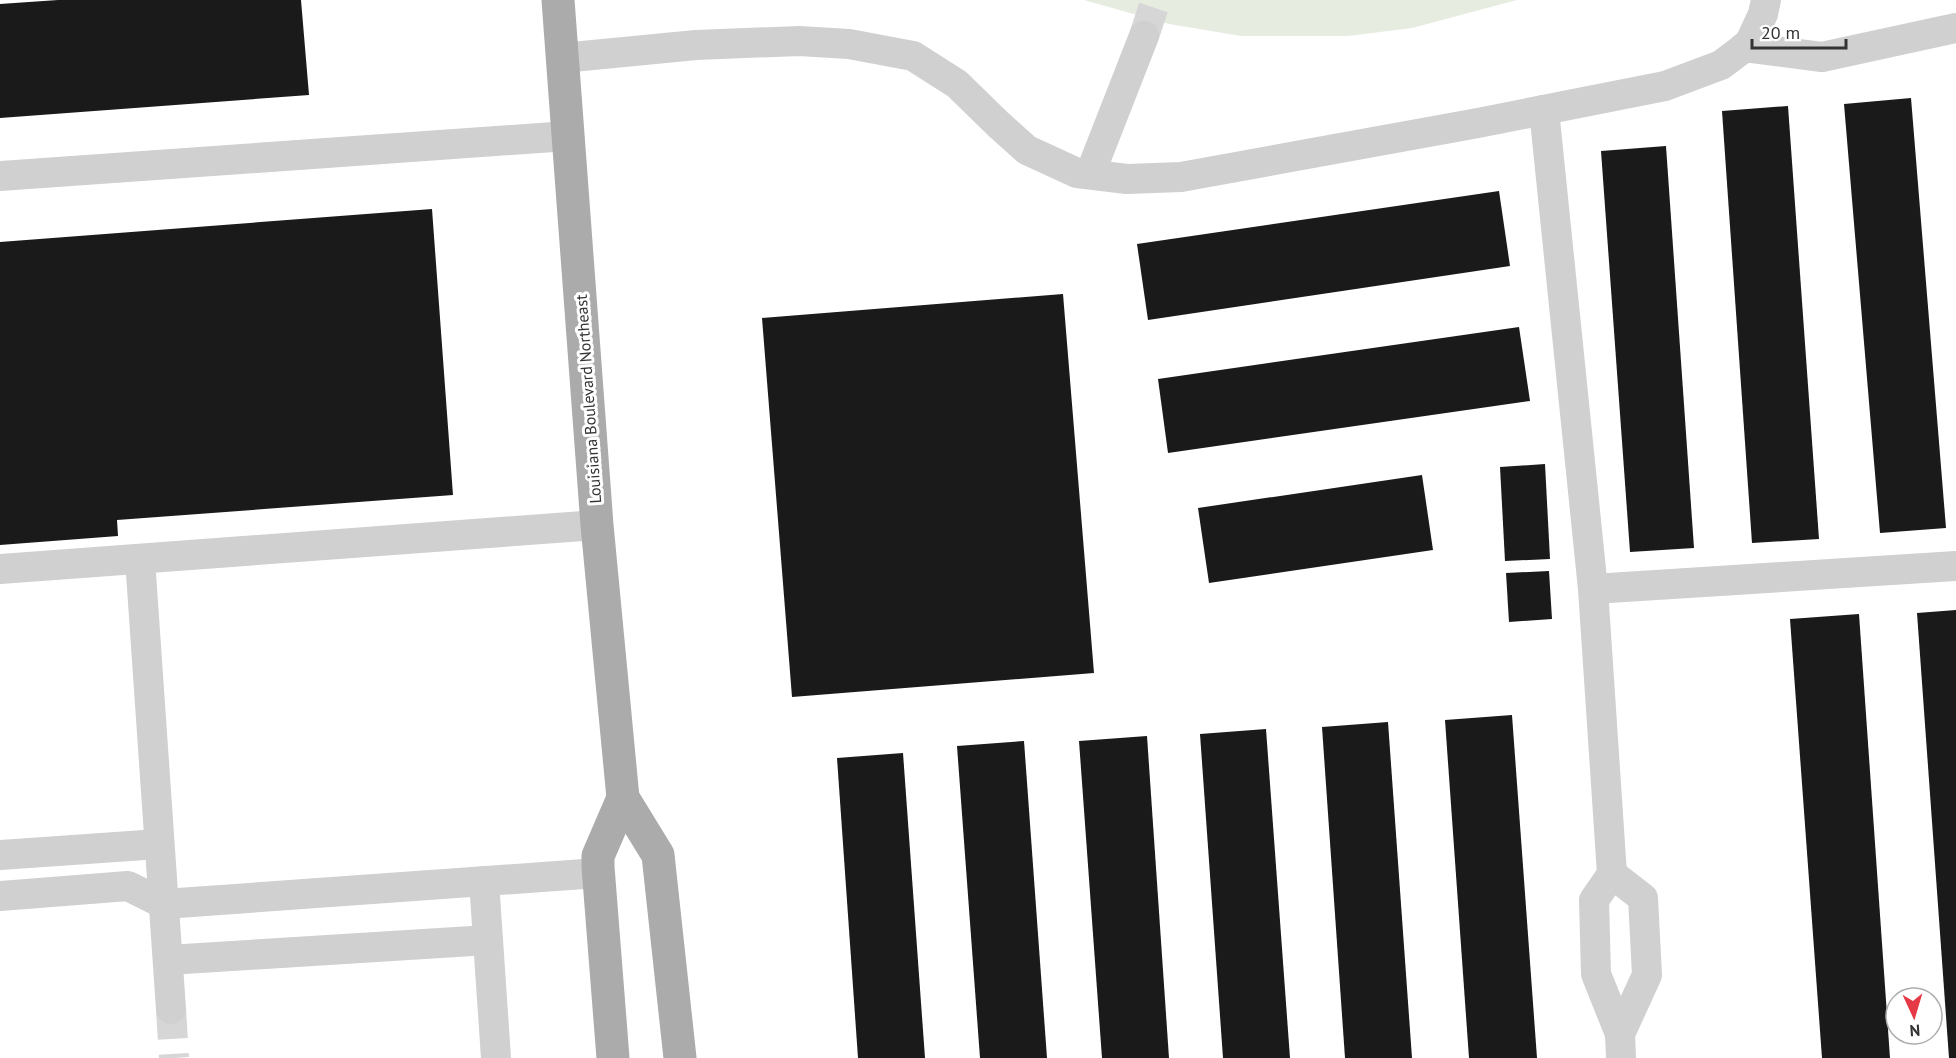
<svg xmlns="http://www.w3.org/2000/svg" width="1956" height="1058" viewBox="0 0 1956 1058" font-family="'PT Sans',sans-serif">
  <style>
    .green { fill: #e6ecdf }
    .building { fill: #1a1a1a }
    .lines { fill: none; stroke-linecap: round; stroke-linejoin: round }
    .minor-tunnel { stroke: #d6d6d6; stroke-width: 30; stroke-dasharray: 30 15; stroke-linecap: butt }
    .minor { stroke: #d0d0d0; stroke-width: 30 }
    .major { stroke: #ababab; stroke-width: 33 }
    .labels { text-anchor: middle; stroke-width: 6; stroke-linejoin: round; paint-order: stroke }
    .street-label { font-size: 16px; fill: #333; stroke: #fff }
  </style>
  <rect width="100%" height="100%" fill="#fff"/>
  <path class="green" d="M1084 0H1517L1412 28 1348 36H1241L1169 24Z"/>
  <g class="building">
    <path d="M58 0H301L309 95 0 118V4Z"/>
    <path d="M1911 98 1946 528 1880 533 1844 104Z"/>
    <path d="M1788 106 1819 539 1752 543 1722 111Z"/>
    <path d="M1666 146 1694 548 1630 552 1601 151Z"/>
    <path d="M1499 191 1510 266 1148 320 1137 244Z"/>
    <path d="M432 209 453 495 117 520 118 536 0 545V242Z"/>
    <path d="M1063 294 1094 673 792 697 762 318Z"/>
    <path d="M1519 327 1530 401 1168 453 1158 379Z"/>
    <path d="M1545 464 1550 559 1505 561 1500 467Z"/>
    <path d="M1422 475 1433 550 1209 583 1198 508Z"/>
    <path d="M1549 571 1552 619 1509 622 1506 573Z"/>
    <path d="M1956 610V1058H1949L1917 613Z"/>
    <path d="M1859 614 1890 1058H1822L1790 619Z"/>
    <path d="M1512 715 1537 1058H1469L1445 720Z"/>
    <path d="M1388 722 1412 1058H1345L1322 727Z"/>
    <path d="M1266 729 1290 1058H1223L1200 734Z"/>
    <path d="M1147 736 1169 1058H1102L1079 741Z"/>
    <path d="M1024 741 1047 1058H980L957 746Z"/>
    <path d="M903 753 925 1058H858L837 758Z"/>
  </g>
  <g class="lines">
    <g class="minor-tunnel">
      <path d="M1144 36 1156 0"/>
      <path d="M171 1009 174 1058"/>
    </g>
    <g class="minor">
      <path d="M1744 47 1822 57 1956 28"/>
      <path d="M562 58 696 45 799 41 849 44 913 56 957 84 998 124 1027 150 1077 173 1127 179 1181 177 1478 123 1665 86 1721 65 1749 44 1763 14 1766 0"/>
      <path d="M1544 110 1593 589 1612 874 1594 900 1596 974 1620 1034 1621 1058"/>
      <path d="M1090 174 1144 36"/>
      <path d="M0 176 568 136"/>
      <path d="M140 559 171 1009"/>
      <path d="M0 569 597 525"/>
      <path d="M1593 589 1956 566"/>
      <path d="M0 855 159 844"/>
      <path d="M1612 874 1643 898 1647 975 1620 1034"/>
      <path d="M484 881 496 1058"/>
      <path d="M0 896 128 886 164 904 598 873"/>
      <path d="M168 960 488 940"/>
    </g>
    <g class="major">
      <path d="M558 0 597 525 623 798 658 855 680 1058"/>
      <path d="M613 1058 598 867V856L623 798"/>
    </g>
  </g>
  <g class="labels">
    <g class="street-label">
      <text transform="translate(588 399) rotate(-94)" y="6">Louisiana Boulevard Northeast</text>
    </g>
  </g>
  <g transform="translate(1914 1016) rotate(176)"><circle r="28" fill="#ffffff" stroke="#adadad" stroke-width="1.5"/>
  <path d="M0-4.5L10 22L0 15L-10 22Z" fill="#e63946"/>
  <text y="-9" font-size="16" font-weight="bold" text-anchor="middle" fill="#333333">N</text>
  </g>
  <path d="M1752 39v9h94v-9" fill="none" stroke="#333333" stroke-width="3"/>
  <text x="1761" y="39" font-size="18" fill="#333333" stroke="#ffffff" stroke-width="4.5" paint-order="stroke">20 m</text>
</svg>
